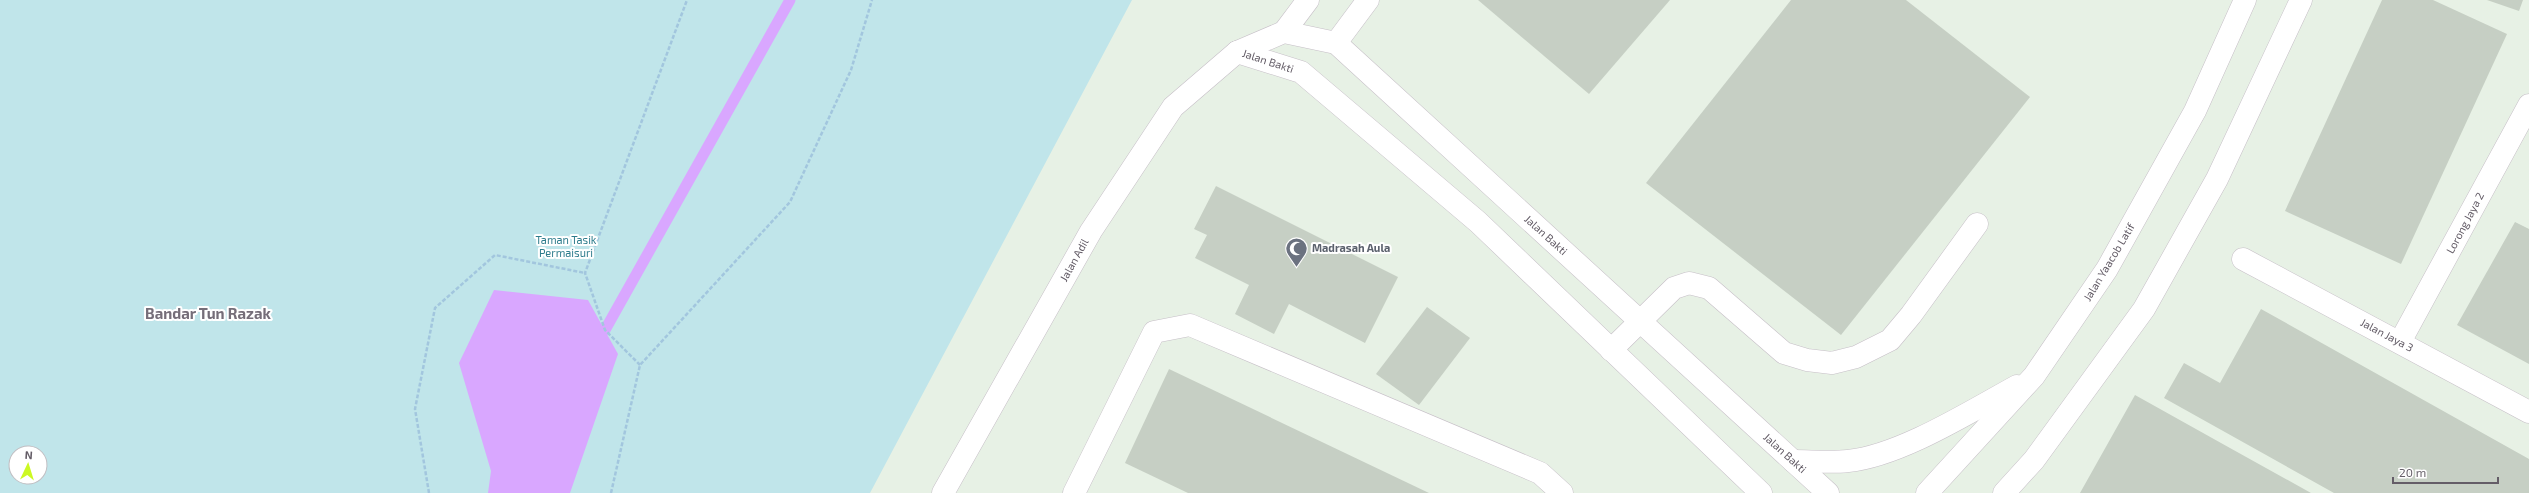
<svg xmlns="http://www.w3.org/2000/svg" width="2529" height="493" viewBox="0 0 2529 493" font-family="'Exo 2',sans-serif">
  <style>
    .green { fill: #c0e5ea; fill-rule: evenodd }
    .water { fill: #d9a7ff }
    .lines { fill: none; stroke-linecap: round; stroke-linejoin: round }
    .stream { stroke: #d9a7ff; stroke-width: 11 }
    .building { fill: #c6cfc4 }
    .minor-casing { stroke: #c6bfc7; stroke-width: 23 }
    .path { stroke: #a2c6de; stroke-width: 2.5; stroke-dasharray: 4 2; stroke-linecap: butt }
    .minor { stroke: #fff; stroke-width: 22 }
    .labels { text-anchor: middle; stroke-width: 4; stroke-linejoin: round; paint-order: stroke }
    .street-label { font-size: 11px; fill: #645d67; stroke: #fff }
    .park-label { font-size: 11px; fill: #2e7c8c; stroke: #fff }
    .worship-label { font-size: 11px; font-weight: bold; fill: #5b616d; stroke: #fff; text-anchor: start }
    .district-label { font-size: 15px; font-weight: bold; fill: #756e79; stroke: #fff }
  </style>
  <rect width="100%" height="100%" fill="#e7f1e5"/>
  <path class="green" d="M0 0H1132L870 493H0ZM16 453H40V477H16Z"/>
  <path class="water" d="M494 290 588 300 618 354 570 493H488L491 471 459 363Z"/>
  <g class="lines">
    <path class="stream" d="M605 330 790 0"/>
  </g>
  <g class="building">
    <path d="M1478 0H1670L1589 94Z"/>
    <path d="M1791 0H1906L2030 97 1841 335 1646 183Z"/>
    <path d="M2382 0H2433L2507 34 2401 264 2285 211Z"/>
    <path d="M2487 0H2523L2519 11Z"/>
    <path d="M1216 186 1398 277 1365 343 1289 304 1274 334 1235 314 1249 285 1195 258 1207 235 1194 229Z"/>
    <path d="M2515 222 2529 229V364L2457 325Z"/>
    <path d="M1427 307 1470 338 1419 405 1376 374Z"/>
    <path d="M2261 309 2529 459V493H2334L2164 398 2184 363 2220 383Z"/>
    <path d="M1169 369 1429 493H1188L1125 463Z"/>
    <path d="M2135 395 2221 443 2311 493H2080Z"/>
  </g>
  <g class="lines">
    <defs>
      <g id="minor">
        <path d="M1284 32 1308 0"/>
        <path d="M1336 43 1368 0"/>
        <path d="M1237 52 1301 72 1478 222 1761 493"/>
        <path d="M2243 259 2529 412"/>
        <path d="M2400 342 2529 105"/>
        <path d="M1611 350 1674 288 1689 283 1709 288 1784 353 1807 360 1832 363 1856 357 1890 340 1911 315 1977 224"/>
        <path d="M1793 461C1811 461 1830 463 1848 461 1900 456 1971 411 2017 386"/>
        <path d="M943 493 1091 231 1173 107 1237 52 1284 32 1336 43 1828 493"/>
        <path d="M1074 493 1154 332 1190 325 1540 473 1562 493"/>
        <path d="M1927 493 2034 376 2107 269 2195 111 2245 0"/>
        <path d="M2004 493 2034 460 2144 309 2217 179 2301 0"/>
      </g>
    </defs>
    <use href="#minor" class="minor-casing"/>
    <g class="path">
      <path d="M640 365 605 330 585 273 687 0"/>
      <path d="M429 493 415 409 435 308 495 255 585 273"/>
      <path d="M611 493 640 365 790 202 851 70 872 0"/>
    </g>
    <use href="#minor" class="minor"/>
  </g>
  <defs>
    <symbol id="mosque-pin" viewBox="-11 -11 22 30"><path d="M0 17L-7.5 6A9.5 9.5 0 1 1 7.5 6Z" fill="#6b7280" stroke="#fff"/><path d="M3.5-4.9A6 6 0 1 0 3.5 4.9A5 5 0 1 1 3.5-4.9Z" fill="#fff"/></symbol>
  </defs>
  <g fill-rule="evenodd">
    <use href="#mosque-pin" x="1284" y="236" width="25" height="34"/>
  </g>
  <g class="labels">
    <g class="street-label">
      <text transform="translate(1268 61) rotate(18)" y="4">Jalan Bakti</text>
      <text transform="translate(2465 223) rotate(-62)" y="4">Lorong Jaya 2</text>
      <text transform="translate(1546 235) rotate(42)" y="4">Jalan Bakti</text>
      <text transform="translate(1074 260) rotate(-61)" y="4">Jalan Adil</text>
      <text transform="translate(2109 262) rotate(-59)" y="4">Jalan Yaacob Latif</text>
      <text transform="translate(2387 335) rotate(28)" y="4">Jalan Jaya 3</text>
      <text transform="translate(1785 453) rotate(42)" y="4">Jalan Bakti</text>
    </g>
    <g class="park-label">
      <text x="566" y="244">Taman Tasik<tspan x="566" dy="13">Permaisuri</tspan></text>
    </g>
    <g class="worship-label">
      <text x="1312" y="252">Madrasah Aula</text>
    </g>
    <g class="district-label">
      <text x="208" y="319">Bandar Tun Razak</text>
    </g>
  </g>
  <g transform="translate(28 465) rotate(4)"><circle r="19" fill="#ffffff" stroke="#c1bec2"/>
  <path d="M0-3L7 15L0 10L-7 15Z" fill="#ccf923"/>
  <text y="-6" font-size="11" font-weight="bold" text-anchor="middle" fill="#645d67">N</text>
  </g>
  <path d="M2393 477v6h105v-6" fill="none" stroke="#645d67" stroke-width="2"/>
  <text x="2399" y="477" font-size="12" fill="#645d67" stroke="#ffffff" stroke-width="3" paint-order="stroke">20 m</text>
</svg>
